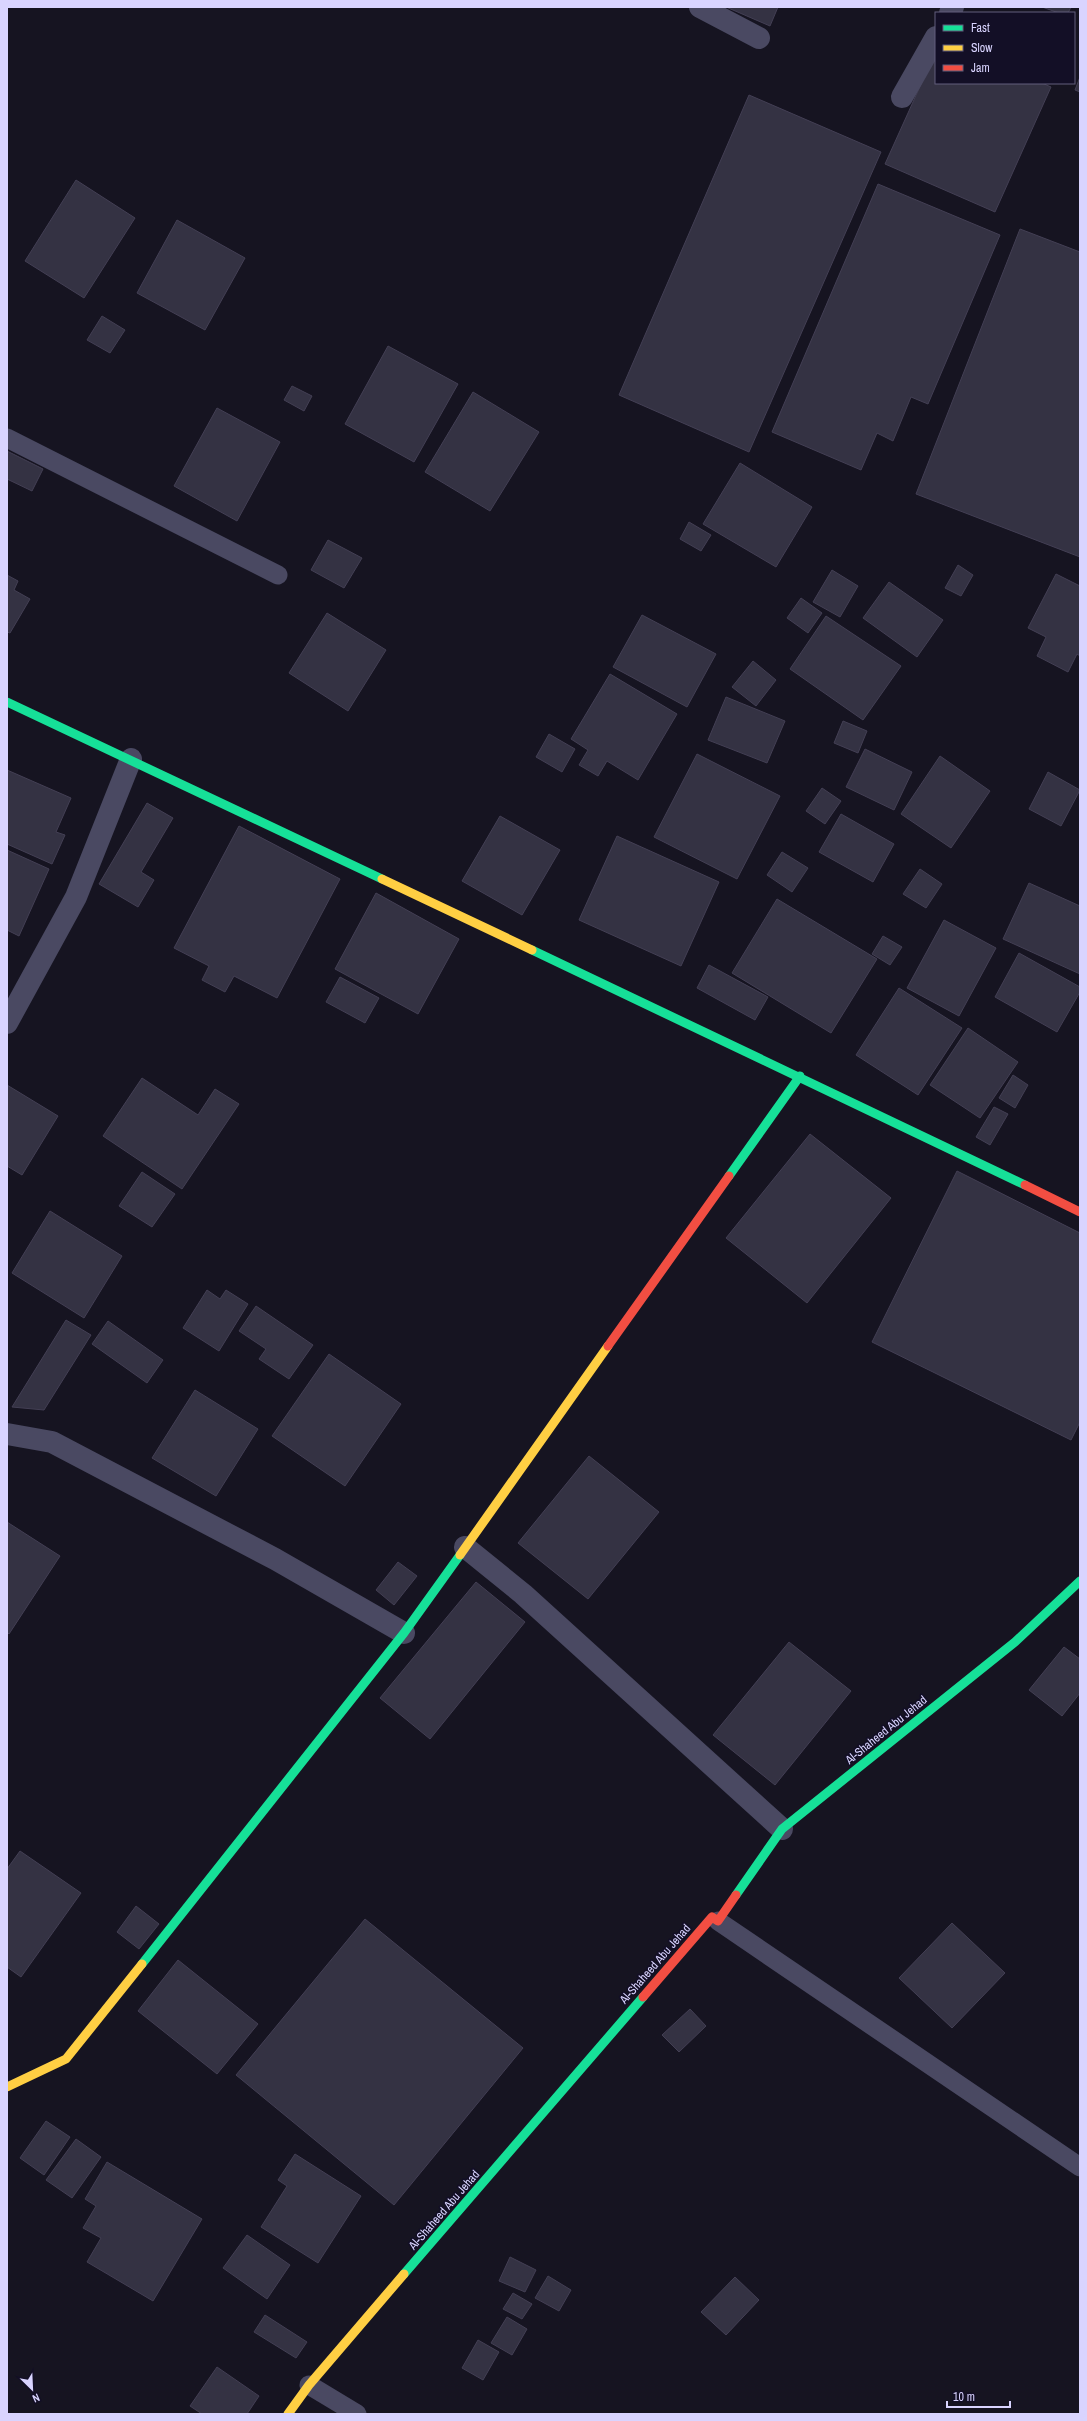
<svg xmlns="http://www.w3.org/2000/svg" width="1087" height="2421" viewBox="0 0 1087 2421" font-family="'Archivo Narrow',sans-serif">
  <style>
    .building { fill: #343243; stroke: #433f54 }
    .lines { fill: none; stroke-linecap: round; stroke-linejoin: round }
    .lane { stroke: #4a4962; stroke-width: 19 }
    .street { stroke: #4a4962; stroke-width: 22 }
    .fast { stroke: #16e098; stroke-width: 9 }
    .slow { stroke: #ffcf43; stroke-width: 9 }
    .jam { stroke: #f24e42; stroke-width: 9 }
    .labels { text-anchor: middle; stroke-width: 3.5; stroke-linejoin: round; paint-order: stroke }
    .street-label { font-size: 12px; fill: #d9d4ff; stroke: #130f26 }
  </style>
  <rect width="100%" height="100%" fill="#161421"/>
  <g class="building">
    <path d="M726 7H778L770 26Z"/>
    <path d="M1042 7H1071L1068 13H1059Z"/>
    <path d="M936 51V83H1042L1051 87 995 212 885 164Z"/>
    <path d="M1080 77V92L1075 90Z"/>
    <path d="M749 95 881 152 749 452 619 395Z"/>
    <path d="M76 180 135 218 84 298 25 261Z"/>
    <path d="M878 184 1000 235 928 404 911 397 893 441 877 433 861 470 772 432Z"/>
    <path d="M177 220 245 258 205 330 137 293Z"/>
    <path d="M1020 229 1080 252V557L916 494Z"/>
    <path d="M102 316 125 330 110 353 87 340Z"/>
    <path d="M388 346 458 384 414 462 345 424Z"/>
    <path d="M292 386 312 396 304 411 284 400Z"/>
    <path d="M473 392 539 432 490 511 425 472Z"/>
    <path d="M217 408 280 442 237 521 174 486Z"/>
    <path d="M7 451 43 469 32 491 7 479Z"/>
    <path d="M740 463 812 507 776 567 703 524Z"/>
    <path d="M689 522 711 535 701 551 680 539Z"/>
    <path d="M328 540 362 558 344 588 311 570Z"/>
    <path d="M958 565 973 575 961 596 945 588Z"/>
    <path d="M832 570 858 586 840 617 813 602Z"/>
    <path d="M1056 574 1080 586V656L1077 654 1068 672 1037 656 1046 637 1028 628Z"/>
    <path d="M7 575 18 581 14 590 30 599 10 633 7 632Z"/>
    <path d="M889 582 943 620 917 657 863 618Z"/>
    <path d="M801 598 822 613 808 633 787 618Z"/>
    <path d="M327 613 386 650 348 711 289 673Z"/>
    <path d="M642 615 716 654 687 707 613 667Z"/>
    <path d="M826 616 901 666 863 720 790 669Z"/>
    <path d="M753 661 776 680 756 706 732 687Z"/>
    <path d="M610 674 677 714 638 780 607 761 598 776 579 765 588 750 571 739Z"/>
    <path d="M726 697 785 721 767 763 708 740Z"/>
    <path d="M843 721 867 731 858 753 834 743Z"/>
    <path d="M549 734 575 749 562 772 536 757Z"/>
    <path d="M865 749 912 772 894 810 846 787Z"/>
    <path d="M697 754 780 796 737 879 654 837Z"/>
    <path d="M940 756 990 791 951 848 901 814Z"/>
    <path d="M7 770 71 798 56 832 65 835 52 864 7 844Z"/>
    <path d="M1048 772 1080 790 1061 826 1029 809Z"/>
    <path d="M822 788 841 801 825 824 806 811Z"/>
    <path d="M147 803 173 818 141 872 154 880 138 907 99 884Z"/>
    <path d="M841 814 894 844 873 882 819 852Z"/>
    <path d="M500 816 560 850 522 915 462 881Z"/>
    <path d="M239 826 340 879 277 998 234 976 225 992 202 980 209 966 174 948Z"/>
    <path d="M617 836 719 882 681 966 579 920Z"/>
    <path d="M7 850 49 869 19 936 7 930Z"/>
    <path d="M782 852 808 868 792 892 767 875Z"/>
    <path d="M920 869 942 884 926 908 903 894Z"/>
    <path d="M1029 883 1080 906V974L1003 939Z"/>
    <path d="M376 893 459 939 418 1014 335 969Z"/>
    <path d="M777 899 877 959 831 1033 732 973Z"/>
    <path d="M944 920 996 948 959 1016 907 988Z"/>
    <path d="M883 936 902 947 890 965 872 954Z"/>
    <path d="M1019 953 1080 987V992L1057 1032 995 997Z"/>
    <path d="M709 965 768 997 755 1020 697 988Z"/>
    <path d="M340 977 379 998 365 1023 326 1002Z"/>
    <path d="M899 988 962 1028 918 1095 856 1055Z"/>
    <path d="M968 1028 1018 1062 980 1118 930 1085Z"/>
    <path d="M1013 1075 1028 1085 1015 1108 999 1098Z"/>
    <path d="M142 1078 198 1115 215 1089 239 1104 182 1189 103 1136Z"/>
    <path d="M7 1085 58 1116 22 1175 7 1166Z"/>
    <path d="M994 1107 1008 1114 990 1145 976 1137Z"/>
    <path d="M810 1134 891 1198 807 1303 726 1238Z"/>
    <path d="M957 1171 1080 1233V1422L1071 1440 872 1342Z"/>
    <path d="M142 1172 175 1194 152 1227 119 1206Z"/>
    <path d="M50 1211 122 1256 84 1318 12 1273Z"/>
    <path d="M207 1290 220 1299 226 1290 248 1304 219 1351 183 1328Z"/>
    <path d="M256 1306 313 1345 289 1379 259 1359 266 1349 239 1331Z"/>
    <path d="M66 1320 91 1335 44 1410 12 1407Z"/>
    <path d="M108 1321 163 1360 147 1383 92 1344Z"/>
    <path d="M329 1354 401 1404 345 1486 272 1436Z"/>
    <path d="M195 1390 258 1429 216 1496 152 1458Z"/>
    <path d="M589 1456 659 1512 588 1599 518 1543Z"/>
    <path d="M7 1522 60 1556 9 1634 7 1632Z"/>
    <path d="M398 1562 417 1576 394 1605 376 1590Z"/>
    <path d="M476 1582 525 1622 430 1739 380 1698Z"/>
    <path d="M789 1642 851 1691 775 1785 713 1735Z"/>
    <path d="M1064 1647 1080 1659V1693L1062 1716 1029 1690Z"/>
    <path d="M20 1851 81 1893 21 1977 7 1967V1869Z"/>
    <path d="M136 1906 159 1924 139 1949 117 1932Z"/>
    <path d="M365 1919 523 2048 394 2205 236 2075Z"/>
    <path d="M952 1923 1005 1973 952 2028 899 1978Z"/>
    <path d="M178 1960 258 2024 217 2074 138 2011Z"/>
    <path d="M690 2009 706 2026 679 2052 662 2035Z"/>
    <path d="M46 2121 70 2137 44 2175 20 2158Z"/>
    <path d="M76 2139 101 2157 72 2198 46 2180Z"/>
    <path d="M295 2154 361 2196 318 2263 261 2227 287 2186 278 2180Z"/>
    <path d="M107 2162 202 2219 153 2301 87 2262 101 2238 83 2228 96 2206 85 2199Z"/>
    <path d="M247 2235 290 2265 267 2299 223 2268Z"/>
    <path d="M510 2257 536 2270 525 2292 499 2281Z"/>
    <path d="M548 2276 571 2290 559 2311 535 2298Z"/>
    <path d="M735 2277 759 2300 726 2335 701 2312Z"/>
    <path d="M513 2293 532 2304 522 2319 503 2309Z"/>
    <path d="M265 2315 307 2342 296 2358 254 2332Z"/>
    <path d="M507 2317 527 2329 512 2355 491 2343Z"/>
    <path d="M478 2340 499 2352 483 2380 462 2368Z"/>
    <path d="M217 2367 259 2396 247 2414H202L190 2406Z"/>
  </g>
  <g class="lines">
    <g class="lane">
      <path d="M7 438 278 575"/>
      <path d="M718 1921 1080 2167"/>
      <path d="M309 2385 357 2414"/>
    </g>
    <g class="street">
      <path d="M700 7 759 38"/>
      <path d="M950 13 953 7"/>
      <path d="M902 97 936 37"/>
      <path d="M7 1023 76 897 131 759"/>
      <path d="M7 1434 52 1442 275 1559 404 1633"/>
      <path d="M465 1547 523 1594 782 1829"/>
    </g>
    <g class="fast">
      <path d="M7 702 382 879"/>
      <path d="M532 950 1025 1185"/>
      <path d="M729 1176 800 1076"/>
      <path d="M736 1895 782 1829 1015 1642 1080 1581"/>
      <path d="M142 1964 404 1633 460 1555"/>
      <path d="M404 2274 643 1997"/>
    </g>
    <g class="slow">
      <path d="M382 879 532 950"/>
      <path d="M460 1555 608 1346"/>
      <path d="M7 2087 66 2059 142 1964"/>
      <path d="M288 2414 309 2385 404 2274"/>
    </g>
    <g class="jam">
      <path d="M1025 1185 1080 1212"/>
      <path d="M608 1346 729 1176"/>
      <path d="M643 1997 712 1917 718 1921 736 1895"/>
    </g>
  </g>
  <g class="labels">
    <g class="street-label">
      <text transform="translate(886 1730) rotate(-39)" y="4">Al-Shaheed Abu Jehad</text>
      <text transform="translate(655 1964) rotate(-49)" y="4">Al-Shaheed Abu Jehad</text>
      <text transform="translate(444 2210) rotate(-49)" y="4">Al-Shaheed Abu Jehad</text>
    </g>
  </g>
  <rect width="1087" height="2421" fill="none" stroke="#d9d4ff" stroke-width="16"/>
  <rect x="935" y="12" width="140" height="72" fill="#130f26" stroke="#625e7d"/>
  <rect x="943" y="25" width="20" height="6" fill="#16e098" stroke="#625e7d"/>
  <text x="971" y="32" font-size="12" fill="#d9d4ff">Fast</text>
  <rect x="943" y="45" width="20" height="6" fill="#ffcf43" stroke="#625e7d"/>
  <text x="971" y="52" font-size="12" fill="#d9d4ff">Slow</text>
  <rect x="943" y="65" width="20" height="6" fill="#f24e42" stroke="#625e7d"/>
  <text x="971" y="72" font-size="12" fill="#d9d4ff">Jam</text>
  <g transform="translate(32 2389) rotate(156)" stroke="#130f26" stroke-width="3" paint-order="stroke">
  <path d="M0-3L7 15L0 10L-7 15Z" fill="#d9d4ff"/>
  <text y="-6" font-size="11" font-weight="bold" text-anchor="middle" fill="#d9d4ff">N</text>
  </g>
  <path d="M947 2401v6h63v-6" fill="none" stroke="#d9d4ff" stroke-width="2"/>
  <text x="953" y="2401" font-size="12" fill="#d9d4ff" stroke="#130f26" stroke-width="3" paint-order="stroke">10 m</text>
</svg>
